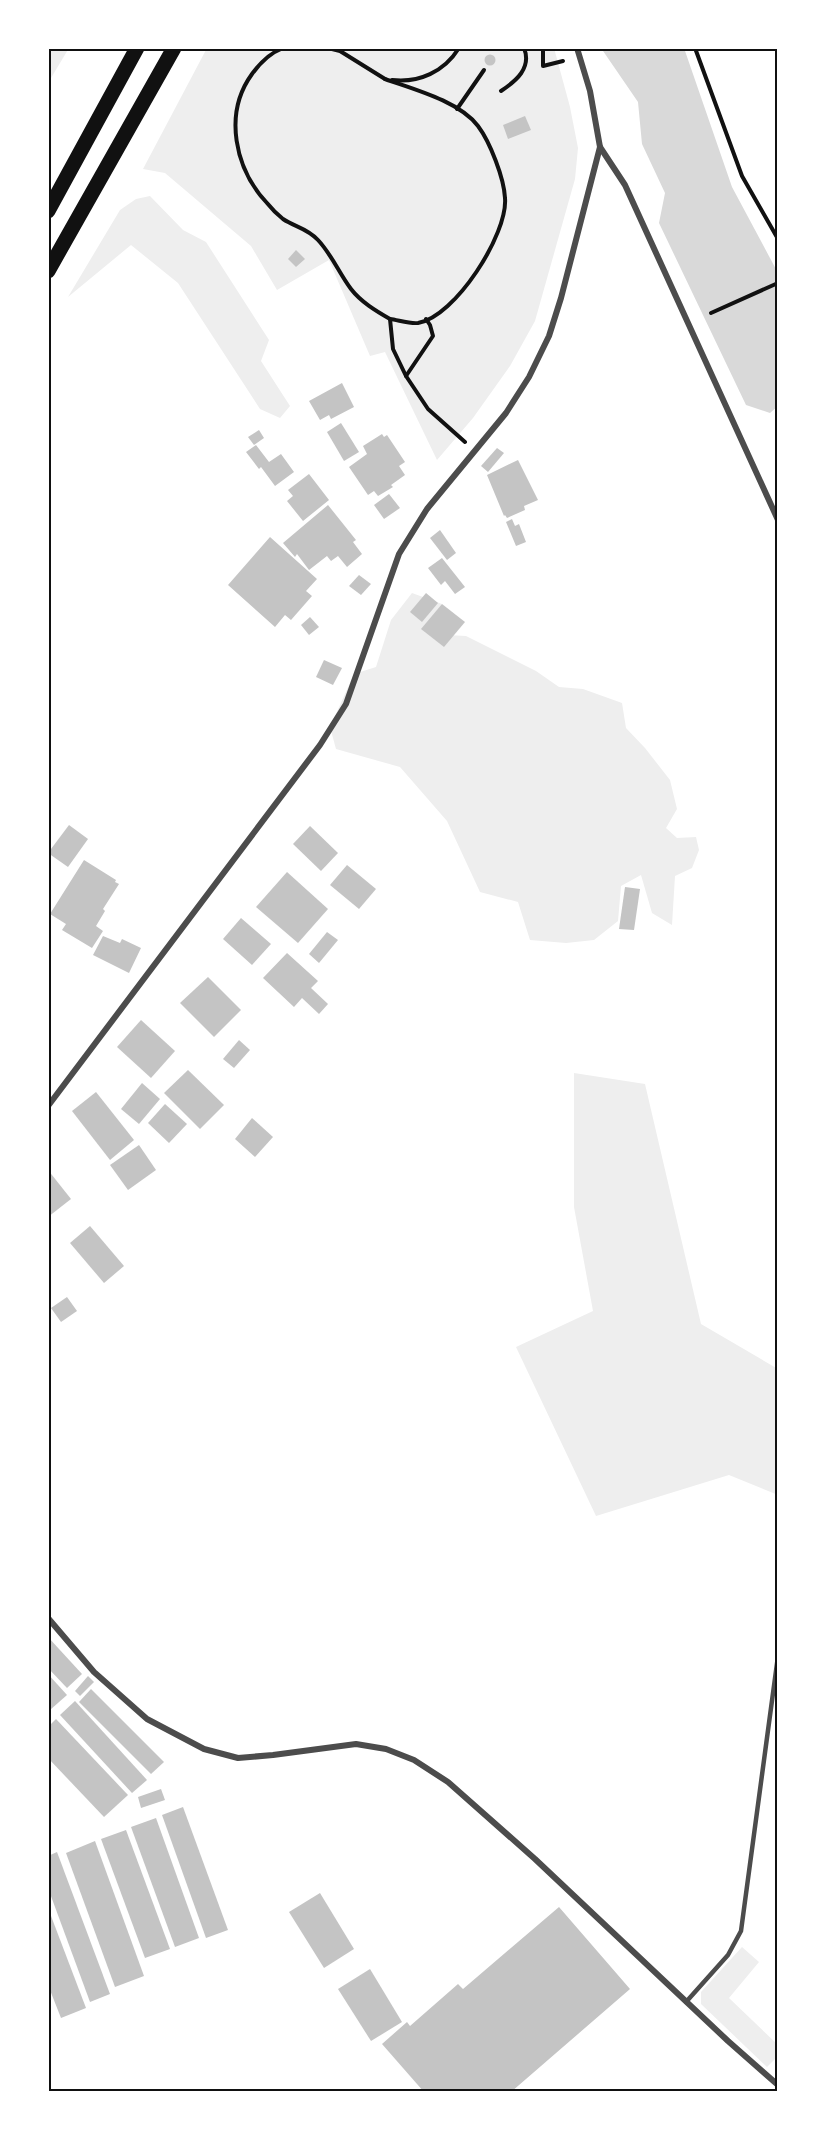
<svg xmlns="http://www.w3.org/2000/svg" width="826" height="2140" viewBox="0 0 826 2140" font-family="Lora,serif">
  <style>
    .green { fill: #eee }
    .water { fill: #d9d9d9 }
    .building { fill: #c4c4c4 }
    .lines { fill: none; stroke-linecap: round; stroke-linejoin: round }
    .path { stroke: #111; stroke-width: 4 }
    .service { stroke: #4c4c4c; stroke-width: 4.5 }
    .minor { stroke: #4c4c4c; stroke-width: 6 }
    .primary { stroke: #111; stroke-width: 15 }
    .neatline { fill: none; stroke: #111; stroke-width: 2 }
  </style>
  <rect width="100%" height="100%" fill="#fff"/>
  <g class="green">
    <path d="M48 48H69L48 83Z"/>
    <path d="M207 48H554L570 107 578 148 575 179 535 321 510 366 473 418 437 460 385 352 370 356 329 260 277 290 251 246 165 173 143 169Z"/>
    <path d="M150 196 183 230 206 242 269 340 261 361 290 406 280 418 260 409 178 283 131 245 68 297 120 210 136 199Z"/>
    <path d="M412 593 442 604 434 626 447 635 466 636 536 671 559 687 583 689 622 703 626 728 645 748 670 780 677 809 666 828 677 838 696 837 699 850 692 868 675 876 672 925 652 913 641 875 621 886 618 921 594 940 566 943 530 940 518 902 480 892 447 821 400 767 336 749 330 727 354 674 376 667 391 620Z"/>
    <path d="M574 1073 645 1084 701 1324 778 1369V1495L729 1475 596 1516 516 1347 593 1311 574 1207Z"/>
    <path d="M742 1947 759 1962 729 1998 778 2045V2056L767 2067 701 2004V1992Z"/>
  </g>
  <path class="water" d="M601 48H684L732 187 778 273V406L770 413 746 405 659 223 665 193 642 144 638 102Z"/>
  <g class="building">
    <circle cx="490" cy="60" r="5.5"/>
    <path d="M525 116 531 130 508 139 503 125Z"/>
    <path d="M296 250 305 259 296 267 288 259Z"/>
    <path d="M342 383 354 407 331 419 329 415 320 420 309 401Z"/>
    <path d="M341 423 359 452 344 461 327 432Z"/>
    <path d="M259 430 264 438 254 445 248 437Z"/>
    <path d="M382 434 384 437 387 435 405 462 399 466 405 475 391 485 393 487 378 496 374 491 368 495 349 467 367 454 363 446Z"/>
    <path d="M256 445 269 462 281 454 294 472 275 486 261 467 259 469 246 452Z"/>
    <path d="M497 448 504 453 488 472 481 466Z"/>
    <path d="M518 460 538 500 524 506 525 510 507 518 505 515 504 516 487 475Z"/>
    <path d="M309 474 329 500 303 521 287 501 293 496 288 490Z"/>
    <path d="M389 494 400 508 384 519 374 505Z"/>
    <path d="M328 505 356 540 353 542 362 554 347 567 338 556 331 561 327 556 309 570 297 554 295 557 283 543Z"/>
    <path d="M512 519 515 526 519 524 526 542 516 546 506 522Z"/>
    <path d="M440 530 456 553 447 560 430 538Z"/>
    <path d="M270 537 317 579 306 591 312 596 291 620 285 615 275 627 228 585Z"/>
    <path d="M442 558 465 587 455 594 445 581 441 585 428 568Z"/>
    <path d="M359 575 371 584 361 595 349 586Z"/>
    <path d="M426 593 438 603 422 622 410 612Z"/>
    <path d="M442 604 465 622 444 647 421 629Z"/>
    <path d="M310 617 319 627 309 635 301 625Z"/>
    <path d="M324 660 342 668 333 685 316 677Z"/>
    <path d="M69 825 88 839 68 867 48 853Z"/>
    <path d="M310 826 338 853 321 871 293 844Z"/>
    <path d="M84 860 116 880 115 882 119 884 103 909 105 911 96 926 103 931 92 948 62 930 66 924 50 914Z"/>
    <path d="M347 865 376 889 359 909 330 885Z"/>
    <path d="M287 872 328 909 298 943 256 907Z"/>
    <path d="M625 887 640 889 634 930 619 929Z"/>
    <path d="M241 918 271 944 252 965 223 939Z"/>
    <path d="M327 932 338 940 319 963 309 954Z"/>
    <path d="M103 936 120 943 122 939 141 948 129 973 93 955Z"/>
    <path d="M287 953 318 981 311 988 328 1004 319 1014 302 998 294 1007 263 978Z"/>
    <path d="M208 977 241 1010 214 1037 180 1003Z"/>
    <path d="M141 1020 175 1051 151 1078 117 1047Z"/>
    <path d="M239 1040 250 1050 234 1068 223 1059Z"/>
    <path d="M188 1070 224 1105 200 1129 164 1093Z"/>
    <path d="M142 1083 160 1099 139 1124 121 1109Z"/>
    <path d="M96 1092 134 1140 110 1160 72 1111Z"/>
    <path d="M165 1104 187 1124 169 1143 148 1123Z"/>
    <path d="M252 1118 273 1137 255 1157 235 1139Z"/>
    <path d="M139 1145 156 1170 128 1190 110 1165Z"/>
    <path d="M48 1170 71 1199 48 1217Z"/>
    <path d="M90 1226 124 1266 104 1283 70 1243Z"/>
    <path d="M67 1297 77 1311 61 1322 51 1308Z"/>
    <path d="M48 1637 82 1674 67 1688 48 1668Z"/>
    <path d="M48 1674 67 1695 50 1710 48 1708Z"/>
    <path d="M88 1676 94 1682 80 1696 75 1691Z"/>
    <path d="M91 1689 164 1762 151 1774 79 1702Z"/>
    <path d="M75 1701 147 1780 132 1793 60 1715Z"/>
    <path d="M56 1719 128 1795 104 1817 48 1758V1727Z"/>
    <path d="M161 1789 165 1800 141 1808 138 1797Z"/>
    <path d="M183 1807 228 1930 206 1938 162 1815Z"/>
    <path d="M156 1818 199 1938 175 1947 131 1827Z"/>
    <path d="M126 1830 170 1949 145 1958 101 1839Z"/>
    <path d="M95 1841 144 1976 115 1987 66 1853Z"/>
    <path d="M57 1852 110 1994 90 2002 48 1888V1856Z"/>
    <path d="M320 1893 354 1949 324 1968 289 1912Z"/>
    <path d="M559 1907 630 1989 511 2092H424L382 2044 407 2022 410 2026 458 1984 463 1989Z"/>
    <path d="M48 1908 86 2008 61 2018 48 1985Z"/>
    <path d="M370 1969 402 2022 371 2041 338 1989Z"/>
  </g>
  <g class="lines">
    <g class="path">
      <path d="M283 48C270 53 260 63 252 74 223 114 235 169 267 203 271 208 278 215 283 219 295 227 307 228 318 240 332 255 339 273 351 289 361 302 376 311 390 319L393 349 406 376 428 409 465 442"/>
      <path d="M328 48 340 51 385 79"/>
      <path d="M543 48V66L563 61"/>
      <path d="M695 48 742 176 778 239"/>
      <path d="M385 79C413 89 459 101 478 126 490 142 504 178 505 198 508 234 455 317 418 323 410 324 398 320 390 319"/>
      <path d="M392 80C419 83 444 72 459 48"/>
      <path d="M501 91C516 81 532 68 524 48"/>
      <path d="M457 109 484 70"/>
      <path d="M711 313 778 283"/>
      <path d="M406 376 433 336 430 325 426 319"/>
    </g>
    <path class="service" d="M686 2002 728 1955 741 1931 778 1656"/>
    <g class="minor">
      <path d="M577 48 590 91 600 147 625 185 778 520"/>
      <path d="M48 1106 320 745 346 704 399 554 427 509 506 413 529 377 549 336 561 298 600 147"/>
      <path d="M48 1618 94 1672 147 1719 204 1749 238 1758 273 1755 356 1744 386 1749 414 1760 448 1782 535 1859 728 2041 778 2085"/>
    </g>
    <g class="primary">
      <path d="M48 211 137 48"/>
      <path d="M48 271 174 48"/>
    </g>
  </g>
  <rect width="826" height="2140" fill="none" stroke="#ffffff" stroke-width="99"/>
  <rect x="50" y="50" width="726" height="2040" class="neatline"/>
</svg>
